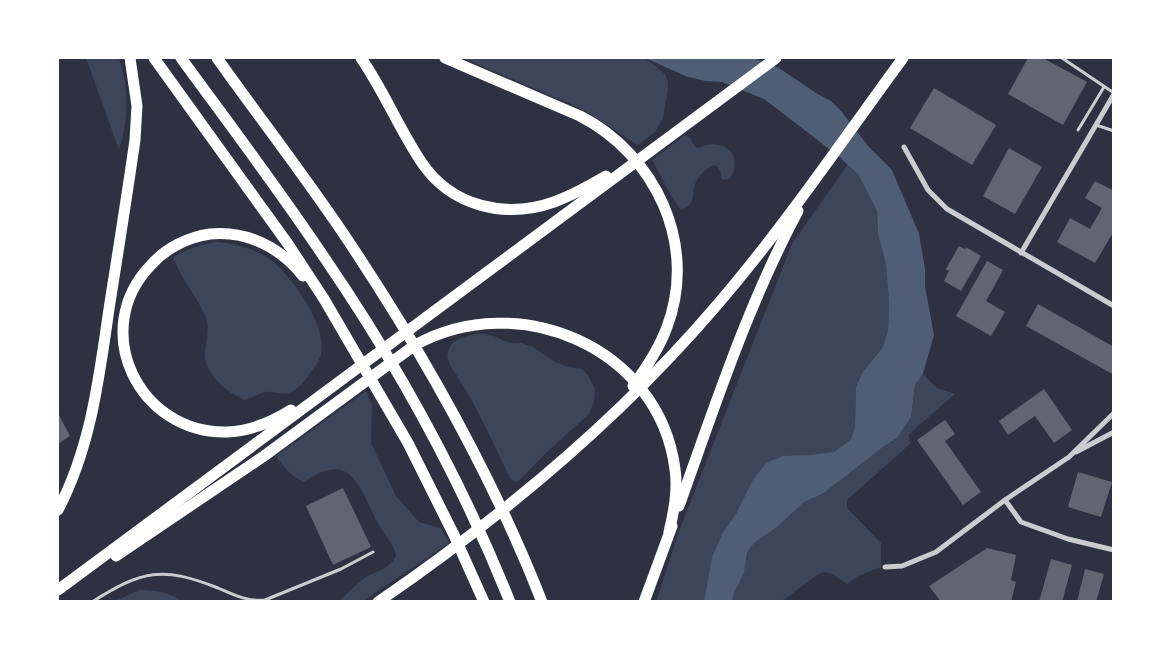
<svg xmlns="http://www.w3.org/2000/svg" width="1171" height="659" viewBox="0 0 1171 659" font-family="'Exo 2',sans-serif">
  <style>
    .green { fill: #3c4559 }
    .water { fill: #4f5d75 }
    .building { fill: #626471 }
    .lines { fill: none; stroke-linecap: round; stroke-linejoin: round }
    .service { stroke: #caccd0; stroke-width: 3 }
    .minor { stroke: #caccd0; stroke-width: 5 }
    .motorway { stroke: #fff; stroke-width: 11 }
  </style>
  <rect width="100%" height="100%" fill="#2d3142"/>
  <g class="green">
    <path d="M86 58H119C129 88 129 120 119 150Z"/>
    <path d="M463 58H645L665 74 668 82V90L663 118 656 131 638 145C616 132 596 116 573 105Z"/>
    <path d="M685 135 691 139 695 147C701 148 702 146 707 145 717 142 734 148 734 160 735 167 734 174 729 179L723 180C719 173 722 168 714 165 707 168 699 175 696 182 691 192 697 206 681 209 673 203 659 171 652 160Z"/>
    <path d="M848 164 858 174 877 211 878 235 886 264 889 303 888 330 883 347 862 373 856 387 855 427 851 439 834 452 810 455 737 512 722 534 712 557 704 601 656 602 679 531 792 244Z"/>
    <path d="M217 242C234 244 253 248 268 258 291 274 327 324 321 354 320 360 314 368 310 373 305 381 300 388 291 392 283 396 274 391 265 392 257 394 252 398 244 400 226 392 203 373 205 352 206 341 210 329 206 318 197 296 181 279 173 257 188 249 201 244 217 242Z"/>
    <path d="M479 333 494 336 506 342 521 343 533 347 555 362 568 367 582 369 588 375 595 389 594 402 589 414 547 452 519 481 514 482 510 478C494 445 479 411 459 379 455 372 445 361 448 352 451 338 467 336 479 333Z"/>
    <path d="M923 374 937 388 955 394 909 434 910 444 847 500V508L881 543V567L858 576 847 584 832 574 824 572 817 575 782 601 732 602 735 591 744 573 747 553 754 543 777 527 804 502 824 493 883 447 897 438 911 417 915 385Z"/>
    <path d="M366 391 372 405 371 443 396 496 419 522 441 528 449 543 363 601H339C347 594 355 585 363 579 376 570 387 572 396 556 394 543 383 534 377 522 359 486 351 449 304 482 291 476 284 468 276 456Z"/>
    <path d="M139 590C156 590 168 592 182 601H115Z"/>
  </g>
  <path class="water" d="M645 58H753L779 68 816 93 831 101 842 112 869 147 892 170 919 234 925 269V286L934 335 923 374 915 385 911 417 897 438 883 447 824 493 804 502 777 527 754 543 747 553 744 573 735 591 732 601H704L712 557 722 534 737 512 753 480 766 463 783 456 810 455 834 452 851 439 855 427 856 387 862 373 883 347 888 330 889 303 886 264 878 235 877 211 858 174 837 155 764 99 722 82 706 81 688 77Z"/>
  <g class="building">
    <path d="M1028 58H1043L1087 82 1063 125 1008 94Z"/>
    <path d="M934 88 996 125 972 165 910 128Z"/>
    <path d="M1009 148 1042 167 1015 214 983 196Z"/>
    <path d="M1095 181 1114 191V231L1095 263 1057 242 1070 218 1090 229 1102 208 1085 198Z"/>
    <path d="M959 246 965 249 966 247 981 256 961 291 944 281 949 271 946 269Z"/>
    <path d="M987 261 1003 270 986 301 1005 312 991 336 956 316Z"/>
    <path d="M1038 304 1114 347V375L1026 326Z"/>
    <path d="M1044 389 1072 430 1054 443 1035 416 1008 435 999 421Z"/>
    <path d="M58 413 70 436 58 444Z"/>
    <path d="M945 420 955 434 945 441 981 492 963 505 917 440Z"/>
    <path d="M1078 472 1112 482 1101 517 1068 507Z"/>
    <path d="M343 488 371 547 333 565 306 506Z"/>
    <path d="M987 548 1016 555 1011 580 1016 582 1011 602H941L929 586Z"/>
    <path d="M1051 559 1072 565 1062 602H1039Z"/>
    <path d="M1085 569 1104 574 1096 602H1077Z"/>
  </g>
  <g class="lines">
    <g class="service">
      <path d="M1062 58 1114 93"/>
      <path d="M1096 125 1114 131"/>
      <path d="M1078 130 1104 87"/>
      <path d="M92 602C143 570 162 566 218 588 234 595 248 602 265 600L341 569 373 552"/>
    </g>
    <g class="minor">
      <path d="M904 147 928 190 947 209 1114 306"/>
      <path d="M1021 253 1114 94"/>
      <path d="M1076 452 1114 432"/>
      <path d="M1005 500 1021 522 1068 539 1114 550"/>
      <path d="M885 567 902 566 936 552 1005 500 1069 457 1114 413"/>
    </g>
    <g class="motorway">
      <path d="M154 58 288 244 324 299 408 443 454 535 484 602"/>
      <path d="M181 58C230 125 280 191 326 260 399 367 462 482 510 602"/>
      <path d="M217 58C259 117 304 175 345 236 422 351 491 472 542 602"/>
      <path d="M361 58C384 91 399 129 422 163 452 207 506 219 554 202 573 195 589 186 606 176"/>
      <path d="M445 58 580 116C656 155 698 245 667 327 659 349 647 367 633 386"/>
      <path d="M291 410C272 422 251 431 227 432 139 434 88 330 151 265 166 248 188 237 210 234 247 230 281 248 303 276"/>
      <path d="M679 506C715 406 748 304 798 211"/>
      <path d="M58 510C91 447 99 378 109 309 118 252 127 196 135 140L137 106 130 58"/>
      <path d="M116 556 264 456 415 345C518 288 659 347 675 469 678 490 674 511 669 532"/>
      <path d="M58 590 776 58"/>
      <path d="M378 602C502 517 619 420 717 305 784 227 842 141 903 58"/>
      <path d="M644 602 672 526"/>
    </g>
  </g>
  <rect width="1171" height="659" fill="none" stroke="#ffffff" stroke-width="118"/>
</svg>
